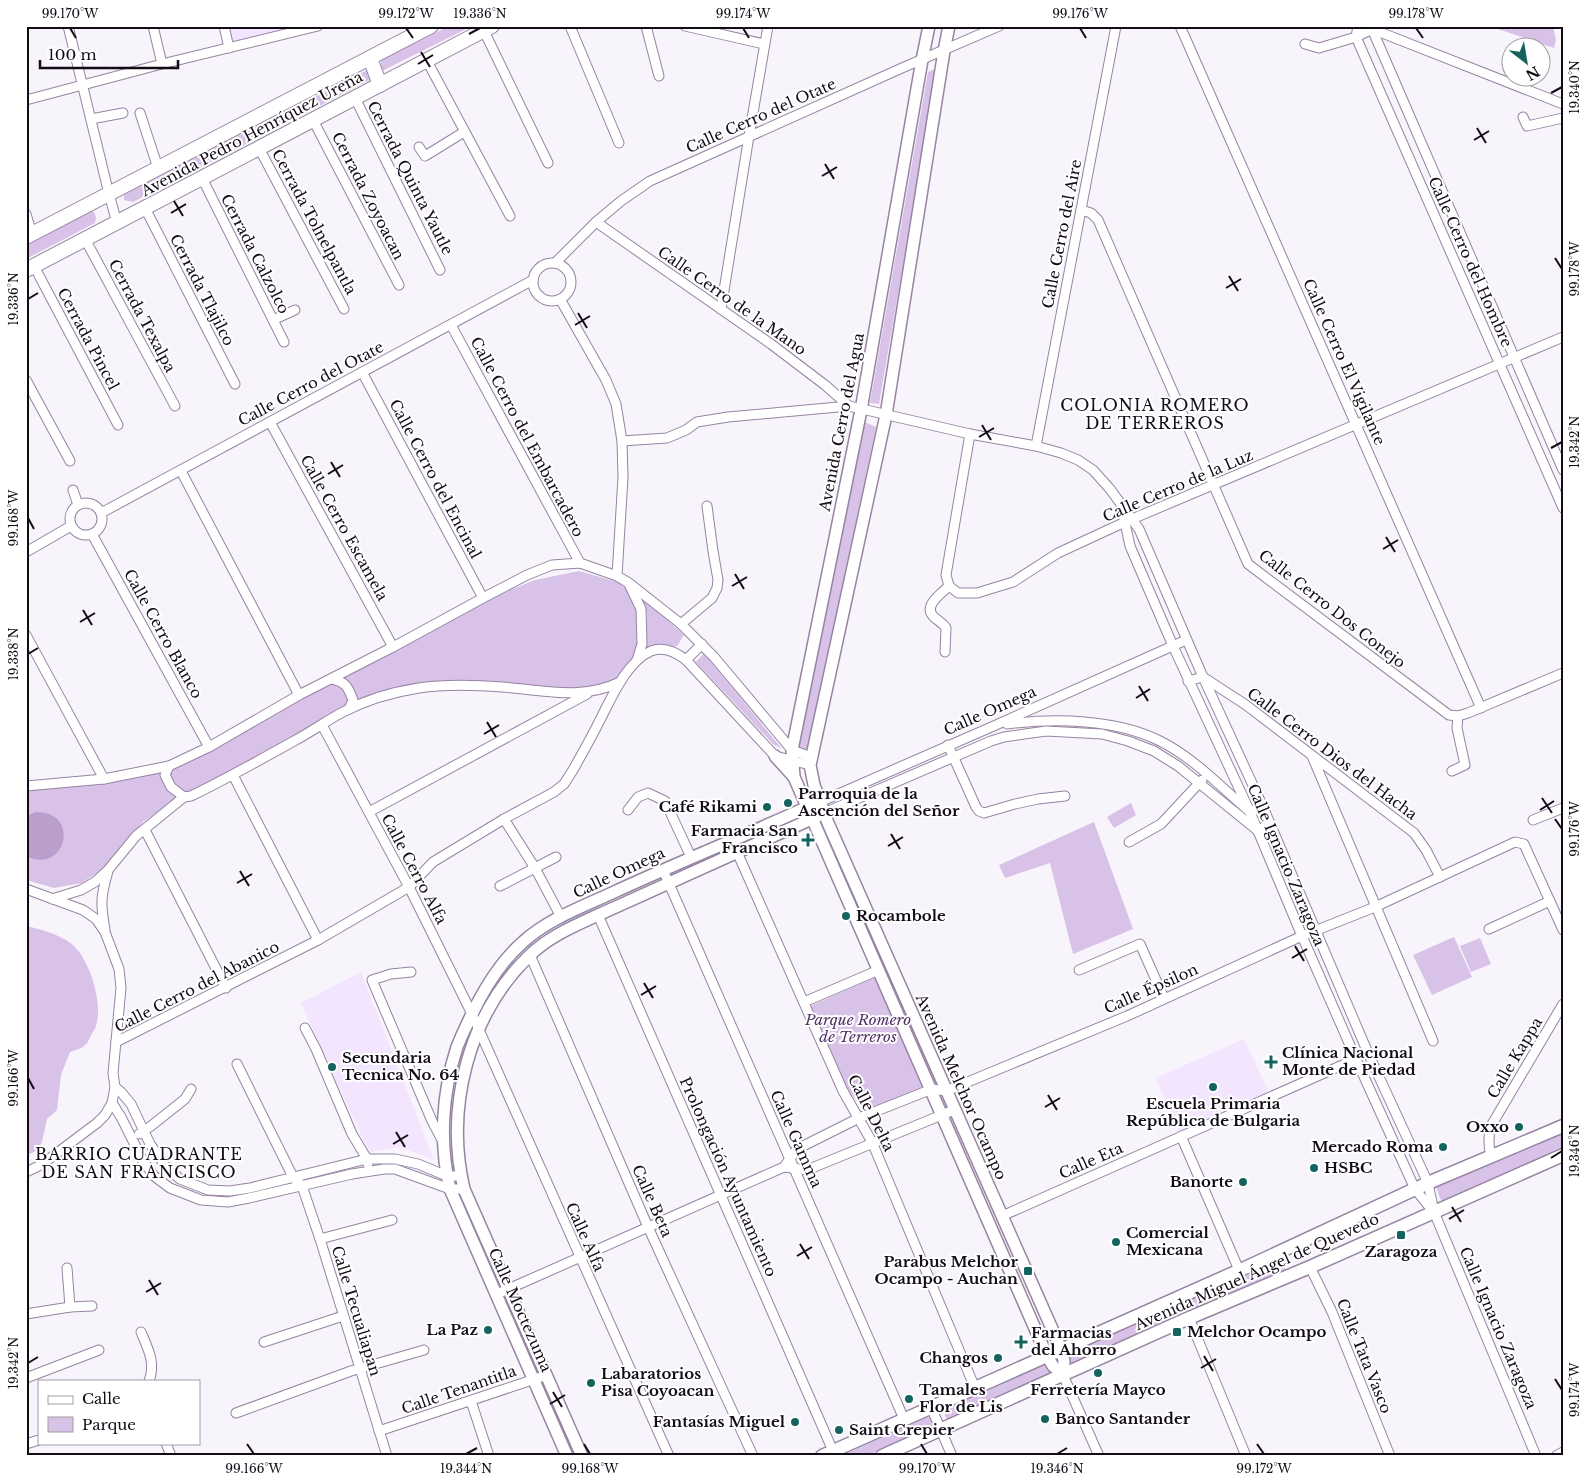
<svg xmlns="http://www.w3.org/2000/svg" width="1589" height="1482" viewBox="0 0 1589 1482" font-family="'Libre Baskerville',serif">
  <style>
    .built { fill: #f3e5fd }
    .green { fill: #d8c2e8 }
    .water { fill: #ba9fcd }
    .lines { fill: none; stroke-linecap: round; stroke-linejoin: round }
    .minor-casing { stroke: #9684a2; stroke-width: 11 }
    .tertiary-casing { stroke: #9684a2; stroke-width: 14 }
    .secondary-casing { stroke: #9684a2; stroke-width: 15 }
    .primary-casing { stroke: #9684a2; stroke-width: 16 }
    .minor { stroke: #fff; stroke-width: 9 }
    .tertiary { stroke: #fff; stroke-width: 11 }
    .secondary { stroke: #fff; stroke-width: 12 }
    .primary { stroke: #fff; stroke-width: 14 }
    .ticks { fill: none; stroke: #130c17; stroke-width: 2 }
    .poi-dot { fill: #15635f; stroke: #fff; stroke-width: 2 }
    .labels { text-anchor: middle; stroke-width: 4; stroke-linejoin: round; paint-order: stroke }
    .street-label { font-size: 15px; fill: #130c17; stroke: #fff }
    .poi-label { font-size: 15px; font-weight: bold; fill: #130c17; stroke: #fff; text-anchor: start }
    .park-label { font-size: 15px; font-style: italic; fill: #533068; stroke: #fff }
    .neighbourhood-label { font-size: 16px; letter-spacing: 1px; fill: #130c17; stroke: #fff }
    .neatline { fill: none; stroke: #130c17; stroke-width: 2 }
    .ticks-label { font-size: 12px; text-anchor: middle; fill: #130c17 }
  </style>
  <rect width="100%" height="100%" fill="#f8f4fb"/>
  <g class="built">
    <path d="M229 26H298V28L233 45Z"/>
    <path d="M361 972 434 1160 400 1147 371 1152 367 1148 301 1003Z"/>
    <path d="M1244 1039 1271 1097 1181 1136 1156 1078Z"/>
  </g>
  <g class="green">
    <path d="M449 26H472L382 71 381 60Z"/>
    <path d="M1489 26H1553L1556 40 1554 48Z"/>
    <path d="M937 68 879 404 870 403 928 72Z"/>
    <path d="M369 69 370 80 133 202 124 200V195Z"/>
    <path d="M85 209 94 212 96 217 95 223 26 259V242Z"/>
    <path d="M865 422 876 427 807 750 796 746Z"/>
    <path d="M579 571 621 583 634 600 639 613V643L636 653 627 668 611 683 588 690 464 684 378 696 183 796 144 821 104 868 82 883 54 888 26 880V790L104 784 169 768 294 699 484 601 535 580Z"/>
    <path d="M638 594 684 635 677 646 643 652 645 645 647 614Z"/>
    <path d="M704 653 782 749 773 744 696 662Z"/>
    <path d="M1131 803 1136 815 1114 828 1107 817Z"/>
    <path d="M824 820 939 1084 933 1083 818 821Z"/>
    <path d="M1094 822 1133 929 1073 954 1050 863 1005 878 999 865Z"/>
    <path d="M26 926C43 930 63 935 75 947 91 964 103 1004 96 1026 95 1030 92 1033 90 1037 89 1040 87 1044 84 1046 81 1049 75 1050 70 1052L61 1075 57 1110 47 1119 42 1142 37 1151 26 1155V1044L29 1030 28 1005 26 1003Z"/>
    <path d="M1454 937 1472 977 1432 995 1413 955Z"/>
    <path d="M1480 938 1491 964 1471 972 1460 946Z"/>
    <path d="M876 977 923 1090 868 1113 845 1087 808 1007Z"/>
    <path d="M1563 1133V1150L1442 1203 1436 1187Z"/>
    <path d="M1281 1261 1286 1271 1070 1365 1067 1353Z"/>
    <path d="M1044 1363 1053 1372 947 1420 942 1408Z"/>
    <path d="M930 1416 934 1425 866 1456H841Z"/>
  </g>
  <path class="water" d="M36 812C82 812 65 876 26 856V816Z"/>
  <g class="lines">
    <defs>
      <g id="minor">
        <path d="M68 26 109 194 117 223"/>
        <path d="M153 26 162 64"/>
        <path d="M224 26 229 48"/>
        <path d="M570 26 619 143"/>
        <path d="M646 26 659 76"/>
        <path d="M685 26 764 44"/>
        <path d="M1180 26 1481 708"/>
        <path d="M1358 26 1356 37 1563 508"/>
        <path d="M1368 26 1372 29 1563 470"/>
        <path d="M484 31 548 163"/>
        <path d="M1305 44 1319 48 1356 37 1372 29 1563 104"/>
        <path d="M427 61 510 216"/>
        <path d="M355 98 440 270"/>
        <path d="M26 100 162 64 318 26"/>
        <path d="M140 113 158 168"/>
        <path d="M1523 117 1527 126 1563 118"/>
        <path d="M91 119 123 113"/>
        <path d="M313 120 399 285"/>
        <path d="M419 147 425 156 464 132"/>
        <path d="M259 148 344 309"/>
        <path d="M202 178 284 342"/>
        <path d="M145 208 235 384"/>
        <path d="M1081 210 1091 213 1098 220 1248 564 1449 715 1458 716 1468 713 1563 673"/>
        <path d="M26 214 32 234"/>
        <path d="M596 222 771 344 825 385 849 406"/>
        <path d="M85 239 175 406"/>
        <path d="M555 263 596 222 621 201 650 181 902 68 999 26"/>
        <circle cx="552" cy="282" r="19"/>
        <path d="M34 266 118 425"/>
        <path d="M560 299 606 380 616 404 622 441 623 477 617 576"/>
        <path d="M721 309 749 136 768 26"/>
        <path d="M273 320 295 310"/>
        <path d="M451 325 580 563"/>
        <path d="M362 372 483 598"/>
        <path d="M26 380 70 461"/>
        <path d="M270 422 393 647"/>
        <path d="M970 434 946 575 949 586 958 593H977L1013 582 1058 553 1125 522 1563 337"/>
        <path d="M622 441 667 438 686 430 697 422 728 417 849 406 970 434 1036 446 1061 453 1078 460 1093 470 1110 489 1139 529 1203 677 1263 807 1368 1053 1428 1183 1434 1212 1536 1456"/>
        <path d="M1036 446 1116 26"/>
        <path d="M181 471 299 695"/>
        <path d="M73 490 78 505"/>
        <circle cx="86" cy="519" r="16"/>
        <path d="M101 513 533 280"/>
        <path d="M1124 518 1130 546 1173 646 1250 812 1302 936 1356 1059 1415 1189 1432 1210"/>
        <path d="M92 534 209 747"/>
        <path d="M26 552 71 526"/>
        <path d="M629 584 641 609 642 644 637 660"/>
        <path d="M681 624 712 598 717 588 718 580 713 551 707 506"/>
        <path d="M26 635 104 779"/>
        <path d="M945 652 946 628C943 623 938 621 934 617 922 606 942 593 949 586"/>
        <path d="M686 660 702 644"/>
        <path d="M332 679C346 682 348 687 353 700L349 709"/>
        <path d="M1188 681 1203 677 1246 705 1414 833 1426 850 1440 877"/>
        <path d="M1007 724C1055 718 1116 719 1160 741 1194 758 1222 788 1250 812L1263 807"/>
        <path d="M322 725 409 887 472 1014 669 1456"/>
        <path d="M948 745 976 807 979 811 984 813 1015 804 1038 799 1065 796"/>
        <path d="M1312 756 1433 1041"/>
        <path d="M169 766 165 775 171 787 184 797"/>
        <path d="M1452 771 1465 765 1457 728 1458 716"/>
        <path d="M233 775 318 940"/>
        <path d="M26 786 104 779 169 766 209 747 299 695 393 647 483 598 527 575 552 565 580 563 617 576 629 583 681 624 714 657 792 750 811 757"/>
        <path d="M820 802 996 725 1186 640"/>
        <path d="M628 810 638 797 648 793 665 801 691 857"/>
        <path d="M369 812 587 694"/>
        <path d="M824 813 991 741 1004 737 1046 731 1102 734 1128 741 1154 751 1178 766 1257 830 1270 825"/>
        <path d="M504 819 535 868 561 917"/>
        <path d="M1533 820 1563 808"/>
        <path d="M145 830 226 988"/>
        <path d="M1129 842 1161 824 1202 780"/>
        <path d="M737 852 843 1091 872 1142 975 1388"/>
        <path d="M663 870 904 1419"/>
        <path d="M500 886 556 857"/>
        <path d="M26 889 83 910 96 919 105 932 119 969 121 988 113 1073 115 1087 112 1103 105 1115 97 1123 41 1165 26 1172"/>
        <path d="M52 899 81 890 95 882 108 870 136 836 184 797 191 796C226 779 260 760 294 741 311 732 326 721 343 712 366 700 393 692 419 688 446 684 475 685 502 687 544 690 580 701 620 682"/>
        <path d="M598 915 833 1451"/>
        <path d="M105 929C100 903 101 896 108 871"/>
        <path d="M1489 929 1550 901"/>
        <path d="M530 955 648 1227 753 1456"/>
        <path d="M1079 970 1140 944 1164 998"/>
        <path d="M411 972 391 974 372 980 432 1121 443 1142"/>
        <path d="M804 1002 879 970"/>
        <path d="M305 1028 316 1049 352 1134 367 1159 368 1164"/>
        <path d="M116 1042 318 940 409 887 433 862 504 819 554 792 564 784 573 770C582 754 591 738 599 722 611 699 626 662 651 651 664 646 676 652 686 660L775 756 810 765"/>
        <path d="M237 1064 293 1177 302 1186 320 1239 387 1456"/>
        <path d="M115 1087 121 1092 131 1104 150 1144 166 1167 180 1179 208 1190 230 1191 250 1188 367 1159H395L418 1164 447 1176H461"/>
        <path d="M112 1103 121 1117 143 1161 154 1176 170 1188 201 1200 228 1202 249 1198 352 1174 384 1169H395L450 1189H464"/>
        <path d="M139 1134 151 1126 185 1099 191 1089"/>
        <path d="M1181 1136 1239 1270"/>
        <path d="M1491 1156C1488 1145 1488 1137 1491 1126L1563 1004"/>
        <path d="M784 1167 797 1149 859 1118 932 1089 946 1091 1127 1016 1302 936 1375 907 1515 842 1524 844 1563 930"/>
        <path d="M1002 1216 1356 1059"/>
        <path d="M320 1239 392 1220"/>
        <path d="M1310 1267 1332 1312 1390 1456"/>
        <path d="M67 1268 70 1307"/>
        <path d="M497 1294 784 1167 807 1170 954 1110"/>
        <path d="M26 1314 70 1307 92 1306"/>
        <path d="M1189 1318 1246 1456"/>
        <path d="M141 1332C148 1349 156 1363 149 1381"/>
        <path d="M264 1342 343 1316"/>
        <path d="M1063 1375 1099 1456"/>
        <path d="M26 1378 99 1350"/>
        <path d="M471 1401 489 1456"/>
        <path d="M931 1407 952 1456"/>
        <path d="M236 1413 351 1371 424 1350"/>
        <path d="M379 1431 547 1375"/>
        <path d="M166 1443 171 1456"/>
        <path d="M26 1444 39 1440"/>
        <path d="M1556 1456 1563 1452"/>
      </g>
      <g id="tertiary">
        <path d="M929 26 922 60 861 410 792 750 794 777 1047 1356 1053 1366 1063 1375"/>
        <path d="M949 26 944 51 886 415 810 765 814 785 828 823 1061 1349 1064 1361 1063 1375"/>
        <path d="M775 756 794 777"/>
        <path d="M567 1456 450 1189C439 1143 442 1093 457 1047 461 1037 466 1026 471 1016 484 989 500 962 523 942 548 919 582 907 612 893 679 862 747 835 814 804"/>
        <path d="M582 1456 464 1189C445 1108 468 1015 529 956 548 937 574 926 598 915L818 816"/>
      </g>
      <g id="secondary">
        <path d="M822 1456 1247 1267 1428 1183 1563 1126"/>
        <path d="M882 1456 1189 1318 1310 1267 1563 1155"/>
      </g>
      <g id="primary">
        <path d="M370 58 380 85"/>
        <path d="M26 237 431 26"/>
        <path d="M26 270 492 26"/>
      </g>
    </defs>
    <use href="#minor" class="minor-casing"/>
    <use href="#tertiary" class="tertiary-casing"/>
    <use href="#secondary" class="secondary-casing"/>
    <use href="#primary" class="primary-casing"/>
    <use href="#minor" class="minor"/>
    <use href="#tertiary" class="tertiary"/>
    <use href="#secondary" class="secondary"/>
    <use href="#primary" class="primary"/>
  </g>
  <path class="ticks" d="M70 28 76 38M406 28 413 38M743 28 749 38M1080 28 1086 38M1416 28 1423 38M469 34 480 28M421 52 430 67M418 64 433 55M1551 93 1562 87M1477 128 1486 143M1474 140 1489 131M825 164 834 179M822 176 837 167M174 201 183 216M171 213 186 204M1555 258 1562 269M1229 276 1238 291M1226 288 1241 279M28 299 38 293M578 313 587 328M575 325 590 316M982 425 991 440M979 437 994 428M1551 448 1562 442M331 462 340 477M328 474 343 465M28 518 34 529M1386 537 1395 552M1383 549 1398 540M735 574 744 589M732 586 747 577M83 610 92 625M80 622 95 613M28 654 38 648M1139 686 1148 701M1136 698 1150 689M487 722 496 737M484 734 499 725M1542 798 1552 813M1540 810 1554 801M1555 819 1562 829M891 834 900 849M888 846 903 837M240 871 249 886M237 883 252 874M1295 946 1304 961M1292 958 1307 949M644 983 653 998M641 995 656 986M28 1078 34 1089M1048 1095 1057 1110M1045 1107 1060 1098M396 1132 405 1147M393 1144 408 1135M1551 1158 1562 1151M1452 1207 1461 1222M1449 1219 1464 1210M800 1244 809 1259M797 1256 812 1247M149 1280 158 1295M146 1292 161 1283M1204 1356 1213 1371M28 1363 38 1357M1201 1368 1216 1359M1555 1379 1562 1390M553 1392 562 1407M550 1404 565 1395M247 1444 254 1454M584 1444 590 1454M921 1444 927 1454M1257 1444 1264 1454M466 1454 477 1448M1057 1454 1067 1448"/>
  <g class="poi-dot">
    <circle cx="788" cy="803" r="5"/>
    <circle cx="767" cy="807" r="5"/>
    <path d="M805.5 832.5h5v5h5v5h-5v5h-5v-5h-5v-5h5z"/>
    <circle cx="846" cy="916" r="5"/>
    <path d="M1268.5 1054.5h5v5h5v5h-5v5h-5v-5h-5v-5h5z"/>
    <circle cx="332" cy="1067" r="5"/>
    <circle cx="1213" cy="1087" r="5"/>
    <circle cx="1519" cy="1127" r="5"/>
    <circle cx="1443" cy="1147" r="5"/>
    <circle cx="1314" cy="1168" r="5"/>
    <circle cx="1243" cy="1182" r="5"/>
    <rect x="1396" y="1230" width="10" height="10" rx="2.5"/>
    <circle cx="1116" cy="1242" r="5"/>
    <rect x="1023" y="1266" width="10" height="10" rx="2.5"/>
    <circle cx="488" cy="1330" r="5"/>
    <rect x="1172" y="1327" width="10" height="10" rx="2.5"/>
    <path d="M1018.5 1334.5h5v5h5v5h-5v5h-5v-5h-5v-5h5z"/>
    <circle cx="998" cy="1358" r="5"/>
    <circle cx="1098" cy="1373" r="5"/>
    <circle cx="591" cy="1383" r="5"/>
    <circle cx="909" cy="1399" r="5"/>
    <circle cx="1045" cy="1419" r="5"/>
    <circle cx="795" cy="1422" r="5"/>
    <circle cx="839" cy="1430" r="5"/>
  </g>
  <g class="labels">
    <g class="street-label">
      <text transform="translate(761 116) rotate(-24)" y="5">Calle Cerro del Otate</text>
      <text transform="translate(252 134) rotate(-28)" y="5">Avenida Pedro Henríquez Ureña</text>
      <text transform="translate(410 178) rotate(63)" y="5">Cerrada Quinta Yautle</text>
      <text transform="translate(368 196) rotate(63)" y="5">Cerrada Zoyoacan</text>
      <text transform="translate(314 222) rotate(62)" y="5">Cerrada Tolnelpantla</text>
      <text transform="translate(1062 234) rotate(-79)" y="5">Calle Cerro del Aire</text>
      <text transform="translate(255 254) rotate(63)" y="5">Cerrada Calzolco</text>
      <text transform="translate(1470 262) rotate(66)" y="5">Calle Cerro del Hombre</text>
      <text transform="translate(202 290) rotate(63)" y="5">Cerrada Tlajilco</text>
      <text transform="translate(732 301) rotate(35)" y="5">Calle Cerro de la Mano</text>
      <text transform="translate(142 316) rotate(62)" y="5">Cerrada Texalpa</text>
      <text transform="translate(88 339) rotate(62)" y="5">Cerrada Pincel</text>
      <text transform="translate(1344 362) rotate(66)" y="5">Calle Cerro El Vigilante</text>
      <text transform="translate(311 384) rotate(-28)" y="5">Calle Cerro del Otate</text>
      <text transform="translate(842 422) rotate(-79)" y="5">Avenida Cerro del Agua</text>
      <text transform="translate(527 437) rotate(62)" y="5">Calle Cerro del Embarcadero</text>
      <text transform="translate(435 479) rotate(62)" y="5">Calle Cerro del Encinal</text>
      <text transform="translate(1178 486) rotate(-23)" y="5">Calle Cerro de la Luz</text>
      <text transform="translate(344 528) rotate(61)" y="5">Calle Cerro Escamela</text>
      <text transform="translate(1332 609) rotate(38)" y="5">Calle Cerro Dos Conejo</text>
      <text transform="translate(163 634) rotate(61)" y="5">Calle Cerro Blanco</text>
      <text transform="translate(990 711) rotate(-24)" y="5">Calle Omega</text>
      <text transform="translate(1332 754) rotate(37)" y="5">Calle Cerro Dios del Hacha</text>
      <text transform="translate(1286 865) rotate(67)" y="5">Calle Ignacio Zaragoza</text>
      <text transform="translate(414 869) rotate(62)" y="5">Calle Cerro Alfa</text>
      <text transform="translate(619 873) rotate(-25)" y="5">Calle Omega</text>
      <text transform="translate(197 987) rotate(-27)" y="5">Calle Cerro del Abanico</text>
      <text transform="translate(1151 989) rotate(-24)" y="5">Calle Épsilon</text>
      <text transform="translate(1515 1058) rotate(-59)" y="5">Calle Kappa</text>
      <text transform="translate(961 1087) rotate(66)" y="5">Avenida Melchor Ocampo</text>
      <text transform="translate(871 1113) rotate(63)" y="5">Calle Delta</text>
      <text transform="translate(796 1139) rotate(66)" y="5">Calle Gamma</text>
      <text transform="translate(1091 1161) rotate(-24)" y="5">Calle Eta</text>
      <text transform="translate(728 1177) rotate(66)" y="5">Prolongación Ayuntamiento</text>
      <text transform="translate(652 1201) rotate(66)" y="5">Calle Beta</text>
      <text transform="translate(585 1237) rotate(66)" y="5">Calle Alfa</text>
      <text transform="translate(1257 1272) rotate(-24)" y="5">Avenida Miguel Ángel de Quevedo</text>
      <text transform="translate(520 1310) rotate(66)" y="5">Calle Moctezuma</text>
      <text transform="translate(356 1311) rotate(73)" y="5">Calle Tecualiapan</text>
      <text transform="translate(1498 1328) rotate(67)" y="5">Calle Ignacio Zaragoza</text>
      <text transform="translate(1364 1356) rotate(68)" y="5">Calle Tata Vasco</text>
      <text transform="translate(459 1390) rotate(-19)" y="5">Calle Tenantitla</text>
    </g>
    <g class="poi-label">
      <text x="798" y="799">Parroquia de la<tspan x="798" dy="17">Ascención del Señor</tspan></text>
      <text x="757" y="812" text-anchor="end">Café Rikami</text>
      <text x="798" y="836" text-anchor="end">Farmacia San<tspan x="798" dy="17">Francisco</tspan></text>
      <text x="856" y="921">Rocambole</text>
      <text x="1282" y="1058">Clínica Nacional<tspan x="1282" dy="17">Monte de Piedad</tspan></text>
      <text x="342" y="1063">Secundaria<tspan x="342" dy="17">Tecnica No. 64</tspan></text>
      <text x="1213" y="1109" text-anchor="middle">Escuela Primaria<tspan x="1213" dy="17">República de Bulgaria</tspan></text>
      <text x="1509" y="1132" text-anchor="end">Oxxo</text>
      <text x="1433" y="1152" text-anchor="end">Mercado Roma</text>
      <text x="1324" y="1173">HSBC</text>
      <text x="1233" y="1187" text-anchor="end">Banorte</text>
      <text x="1126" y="1238">Comercial<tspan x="1126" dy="17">Mexicana</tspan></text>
      <text x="1401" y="1257" text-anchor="middle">Zaragoza</text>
      <text x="1018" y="1267" text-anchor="end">Parabus Melchor<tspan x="1018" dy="17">Ocampo - Auchan</tspan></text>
      <text x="478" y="1335" text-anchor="end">La Paz</text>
      <text x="1187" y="1337">Melchor Ocampo</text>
      <text x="1031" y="1338">Farmacias<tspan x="1031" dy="17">del Ahorro</tspan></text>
      <text x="988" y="1363" text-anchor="end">Changos</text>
      <text x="601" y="1379">Labaratorios<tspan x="601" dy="17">Pisa Coyoacan</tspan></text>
      <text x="919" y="1395">Tamales<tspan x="919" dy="17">Flor de Lis</tspan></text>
      <text x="1098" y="1395" text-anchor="middle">Ferretería Mayco</text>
      <text x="1055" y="1424">Banco Santander</text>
      <text x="785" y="1427" text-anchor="end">Fantasías Miguel</text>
      <text x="849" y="1435">Saint Crepier</text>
    </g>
    <g class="park-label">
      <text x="858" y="1025">Parque Romero<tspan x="858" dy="17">de Terreros</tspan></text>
    </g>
    <g class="neighbourhood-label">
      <text x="1155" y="411">COLONIA ROMERO<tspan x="1155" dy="18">DE TERREROS</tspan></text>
      <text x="139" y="1160">BARRIO CUADRANTE<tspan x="139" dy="18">DE SAN FRANCISCO</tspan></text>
    </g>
  </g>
  <rect width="1589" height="1482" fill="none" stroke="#ffffff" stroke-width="55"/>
  <rect x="38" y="1380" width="162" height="65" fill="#ffffff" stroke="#a19ea2"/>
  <rect x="48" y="1396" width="25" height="8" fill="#ffffff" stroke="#a19ea2"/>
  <text x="82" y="1404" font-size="15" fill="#130c17">Calle</text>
  <rect x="48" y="1417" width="25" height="15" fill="#d8c2e8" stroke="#a19ea2"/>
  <text x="82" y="1430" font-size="15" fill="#130c17">Parque</text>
  <g transform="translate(1526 62) rotate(149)"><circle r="24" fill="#ffffff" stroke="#a19ea2"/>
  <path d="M0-4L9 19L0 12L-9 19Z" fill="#15635f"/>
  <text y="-8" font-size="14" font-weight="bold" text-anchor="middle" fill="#130c17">N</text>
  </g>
  <path d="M40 60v8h138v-8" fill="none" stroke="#130c17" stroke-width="2.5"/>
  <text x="48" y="60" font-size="15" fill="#130c17" stroke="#ffffff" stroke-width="4" paint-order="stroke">100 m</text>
  <rect x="28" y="28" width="1534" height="1426" class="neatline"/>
  <g class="ticks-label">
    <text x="70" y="18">99.170°W</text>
    <text x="406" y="18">99.172°W</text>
    <text x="480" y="18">19.336°N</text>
    <text x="743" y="18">99.174°W</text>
    <text x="1080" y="18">99.176°W</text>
    <text x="1416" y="18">99.178°W</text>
    <text transform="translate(1575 87) rotate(-90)" y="4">19.340°N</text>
    <text transform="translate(1575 269) rotate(-90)" y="4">99.178°W</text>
    <text transform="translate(14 299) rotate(-90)" y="4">19.336°N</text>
    <text transform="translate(1575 442) rotate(-90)" y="4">19.342°N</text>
    <text transform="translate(14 518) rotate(-90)" y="4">99.168°W</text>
    <text transform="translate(14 654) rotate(-90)" y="4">19.338°N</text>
    <text transform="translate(1575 829) rotate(-90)" y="4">99.176°W</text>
    <text transform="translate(14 1078) rotate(-90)" y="4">99.166°W</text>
    <text transform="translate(1575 1151) rotate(-90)" y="4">19.346°N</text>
    <text transform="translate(14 1363) rotate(-90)" y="4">19.342°N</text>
    <text transform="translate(1575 1390) rotate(-90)" y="4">99.174°W</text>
    <text x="254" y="1473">99.166°W</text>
    <text x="466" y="1473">19.344°N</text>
    <text x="590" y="1473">99.168°W</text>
    <text x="927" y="1473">99.170°W</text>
    <text x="1057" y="1473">19.346°N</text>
    <text x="1264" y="1473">99.172°W</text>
  </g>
</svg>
